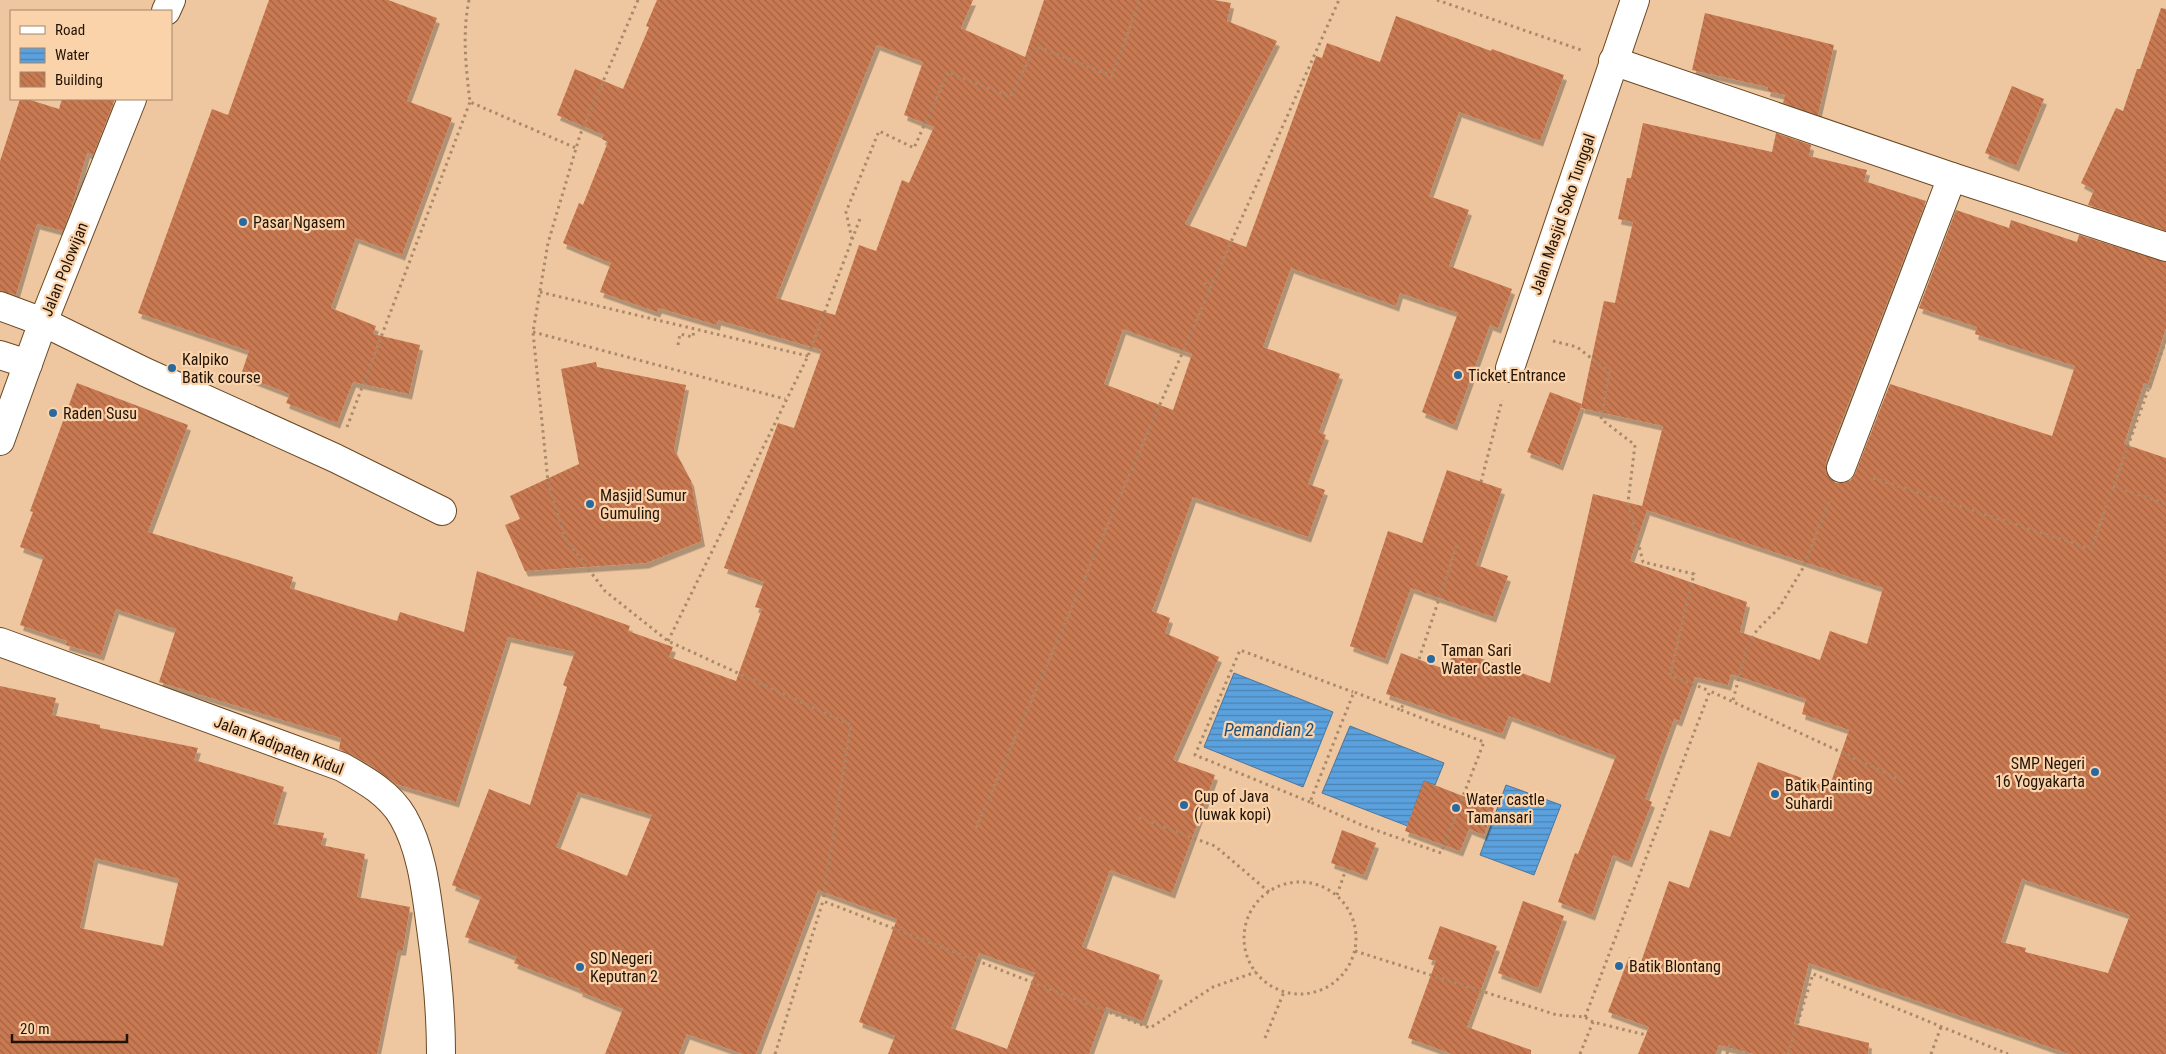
<svg xmlns="http://www.w3.org/2000/svg" width="2166" height="1054" viewBox="0 0 2166 1054" font-family="'Roboto Condensed',sans-serif">
  <style>
    .water { fill: url(#water-rules); stroke: #4a769d }
    .building { fill: url(#building-back-hatch); fill-rule: evenodd; filter: url(#shadow) }
    .lines { fill: none; stroke-linecap: round; stroke-linejoin: round }
    .minor-casing { stroke: #6a4823; stroke-width: 30 }
    .path { stroke: #a8896a; stroke-width: 3; stroke-dasharray: 2.5 4; stroke-linecap: butt }
    .minor { stroke: #fff; stroke-width: 28 }
    .poi-dot { fill: #286aa0; stroke: #fbd3ab; stroke-width: 2 }
    .labels { text-anchor: middle; stroke-width: 4.5; stroke-linejoin: round; paint-order: stroke }
    .street-label { font-size: 16px; fill: #211305; stroke: #fbd3ab }
    .poi-label { font-size: 16px; fill: #211305; stroke: #fbd3ab; text-anchor: start }
    .water-label { font-size: 18px; font-style: italic; fill: #1f517a; stroke: #fbd3ab }
  </style>
  <defs>
    <pattern id="water-rules" width="6" height="5" patternUnits="userSpaceOnUse" patternTransform="scale(1.25)"><rect width="6" height="5" fill="#5ba1de"/><path d="M0 2.5h6" fill="none" stroke="#4b82b2"/></pattern>
    <pattern id="building-back-hatch" width="6" height="6" patternUnits="userSpaceOnUse" patternTransform="scale(1.25)"><rect width="6" height="6" fill="#ca7a52"/><path d="M-1 5l2 2M0 0l6 6M5-1l2 2" fill="none" stroke="#a46342"/></pattern>
    <filter id="shadow"><feDropShadow dx="3" dy="5.5" stdDeviation="0" flood-color="#0004"/></filter>
  </defs>
  <rect width="100%" height="100%" fill="#eec69f"/>
  <g class="water">
    <path d="M1234 673 1333 712 1303 787 1204 747Z"/>
    <path d="M1350 726 1444 763 1435 785 1424 781 1414 808 1418 830 1322 793Z"/>
    <path d="M1506 785 1561 805 1534 875 1480 855Z"/>
  </g>
  <g class="building">
    <path d="M269 0H388L437 18 407 101 452 118 402 255 356 238 331 308 376 326 373 334 420 345 409 394 353 382 337 423 286 403 290 394 241 375 249 351 138 313 212 109 228 115Z"/>
    <path d="M657 0H973L961 28 1025 57 1044 0H1214L1231 3 1227 21 1277 41 1185 224 1246 247 1316 56 1322 58 1327 43 1380 62 1396 16 1491 51 1492 49 1564 75 1540 141 1459 112 1429 196 1469 210 1449 266 1512 289 1498 328 1490 325 1454 425 1422 412 1458 313 1400 293 1396 306 1291 268 1263 347 1340 374 1319 432 1326 435 1308 484 1325 490 1308 537 1193 497 1152 611 1170 618 1165 633 1219 657 1173 760 1215 775 1172 893 1110 870 1082 947 1160 975 1143 1021 1106 1007 1089 1054H888L895 1036 859 1022 897 919 818 890 756 1054H743L687 1034 679 1054H605L623 1009 579 991 580 989 514 963 517 957 465 937 481 897 452 885 489 789 530 805 567 687 563 685 575 652 508 637 456 802 396 784 367 763 339 749 341 738 159 682 176 629 116 609 101 655 66 645 67 641 20 625 44 556 20 547 33 512 30 511 77 383 188 425 148 532 293 577 290 588 397 621 400 612 464 632 477 571 630 626 628 631 673 647 669 657 736 681 762 609 755 607 764 582 724 568 778 423 794 428 822 350 718 320 717 325 659 308 657 312 600 292 611 263 563 243 579 203 583 205 608 142 602 139 604 135 557 115 575 69 623 89 649 27 646 26ZM877 45 923 62 904 115 934 127 909 183 902 180 876 251 859 245 835 315 776 298ZM1123 329 1192 354 1173 410 1104 384ZM578 792 652 815 627 876 556 847ZM979 953 1035 973 1007 1049 951 1028Z"/>
    <path d="M2161 8 2166 9V231L2088 205 2094 190 2081 183 2116 108 2123 111 2137 69H2140Z"/>
    <path d="M1705 13 1834 45 1818 115 1783 103 1785 95 1767 91 1768 87 1692 70Z"/>
    <path d="M2012 86 2044 99 2016 166 1985 153Z"/>
    <path d="M20 99H27L59 109 62 99H115L93 155 87 153 71 209 63 231 37 224 16 295 0 291V161Z"/>
    <path d="M1643 123 1772 152 1776 133 1811 145 1809 156 1867 170 1864 181 1926 201 1826 462V470L1829 477 1836 483H1844L1851 480 1855 474 1890 384 2052 436 2075 366 1975 334 1977 327 1919 308 1956 210 2009 228 2011 220 2077 242 2079 235 2166 262V328L2148 384 2144 383 2124 444 2166 458V1054H2069L1809 963 1794 1024 1869 1043 1868 1054H1754L1719 1045 1716 1054H1638L1649 1027 1608 1012 1629 957 1641 962 1669 881 1689 888 1710 830 1730 837 1758 762 1829 788 1849 730 1802 714 1806 699 1731 674 1728 685 1695 677 1679 721 1674 719 1645 799 1652 802 1629 862 1613 855 1592 915 1558 902 1575 853 1578 854 1616 756 1509 716 1502 734 1386 694 1401 653 1447 670 1454 649 1550 683 1593 494 1642 506 1663 426 1581 408 1604 301 1615 303 1633 222 1618 219 1627 178H1631ZM1647 510 1883 588 1867 644 1830 631 1820 660 1740 632 1747 602 1630 561ZM2022 879 2130 915 2108 973 2025 952 2026 948 2001 942Z"/>
    <path d="M596 362 597 367 686 385 674 449 691 481 702 541 646 563 525 571 505 525 520 519 510 496 579 464 561 369Z"/>
    <path d="M1550 392 1582 404 1560 465 1527 452Z"/>
    <path d="M1447 470 1502 489 1476 565 1508 576 1493 617 1411 588 1385 659 1350 646 1388 531 1422 543Z"/>
    <path d="M0 686 56 698 52 715 100 725V728L198 748 194 760 284 787 273 824 324 833 321 845 365 854 357 897 410 907 403 950H398L377 1054H0ZM95 858 179 879 163 946 80 928Z"/>
    <path d="M1424 781 1494 808 1484 835 1469 829 1460 851 1405 831Z"/>
    <path d="M1342 830 1376 843 1364 875 1331 863Z"/>
    <path d="M1523 901 1564 916 1538 988 1498 973Z"/>
    <path d="M1440 926 1497 946 1467 1027 1531 1050V1054H1452L1408 1038 1436 961 1428 959Z"/>
  </g>
  <g class="lines">
    <defs>
      <g id="minor">
        <path d="M166 11 171 0"/>
        <path d="M1613 61 1952 177 2166 247"/>
        <path d="M0 306 43 322 145 372 335 458 442 511"/>
        <path d="M0 355 28 364"/>
        <path d="M1510 368 1635 0"/>
        <path d="M0 441 43 322 132 99"/>
        <path d="M1841 468 1952 177"/>
        <path d="M0 642 342 767C365 780 389 793 403 817 422 850 426 891 431 928 437 970 441 1012 441 1054"/>
      </g>
    </defs>
    <use href="#minor" class="minor-casing"/>
    <g class="path">
      <path d="M469 0C462 34 466 68 470 102L576 148"/>
      <path d="M638 0 580 135 548 243 533 332 548 482 565 538 605 591 668 641 851 725 823 901"/>
      <path d="M1437 0 1581 50"/>
      <path d="M852 239 846 212 879 131 914 148 948 72 1010 97 1036 46 1112 76 1140 0"/>
      <path d="M1204 283 1211 287 1339 0"/>
      <path d="M540 292 808 356"/>
      <path d="M533 332 785 399"/>
      <path d="M1553 341 1577 347 1609 372 1601 419 1635 445 1628 502 1643 562 1694 574 1670 675 1710 691"/>
      <path d="M678 345 680 334 693 337 694 329"/>
      <path d="M347 427 470 102"/>
      <path d="M1873 478 2091 549 2166 340"/>
      <path d="M1481 482 1502 400"/>
      <path d="M2113 486 2166 504"/>
      <path d="M668 641 808 356 861 216"/>
      <path d="M1419 659 1458 542"/>
      <path d="M1733 700 1748 644 1757 630 1779 608 1803 568 1830 499"/>
      <path d="M1401 710 1484 742 1441 853 1364 826 1310 802 1354 692 1401 710 1404 701"/>
      <path d="M1310 802 1195 755 1240 650 1353 692"/>
      <path d="M1139 818 1215 846 1269 892"/>
      <path d="M976 828 1211 287"/>
      <circle cx="1300" cy="938" r="56"/>
      <path d="M1337 895 1346 869"/>
      <path d="M1355 951 1557 1015 1585 1017 1593 1022 1646 1035"/>
      <path d="M1585 1017 1710 691 1903 781"/>
      <path d="M1265 1038 1284 992"/>
      <path d="M775 1054 823 901 1150 1028 1213 987 1256 972"/>
      <path d="M1580 1054 1593 1022"/>
      <path d="M1727 1054 1729 1046 1750 1054"/>
      <path d="M1788 1054 1813 974 2008 1054"/>
      <path d="M1931 1054 1941 1027"/>
    </g>
    <use href="#minor" class="minor"/>
  </g>
  <g class="poi-dot">
    <circle cx="243" cy="222" r="5"/>
    <circle cx="172" cy="368" r="5"/>
    <circle cx="1458" cy="375" r="5"/>
    <circle cx="53" cy="413" r="5"/>
    <circle cx="590" cy="504" r="5"/>
    <circle cx="1431" cy="659" r="5"/>
    <circle cx="2095" cy="772" r="5"/>
    <circle cx="1775" cy="794" r="5"/>
    <circle cx="1184" cy="805" r="5"/>
    <circle cx="1456" cy="808" r="5"/>
    <circle cx="1619" cy="966" r="5"/>
    <circle cx="580" cy="967" r="5"/>
  </g>
  <g class="labels">
    <g class="street-label">
      <text transform="translate(1562 214) rotate(-71)" y="6">Jalan Masjid Soko Tunggal</text>
      <text transform="translate(64 269) rotate(-68)" y="6">Jalan Polowijan</text>
      <text transform="translate(279 745) rotate(21)" y="6">Jalan Kadipaten Kidul</text>
    </g>
    <g class="poi-label">
      <text x="253" y="228">Pasar Ngasem</text>
      <text x="182" y="365">Kalpiko<tspan x="182" dy="18">Batik course</tspan></text>
      <text x="1468" y="381">Ticket Entrance</text>
      <text x="63" y="419">Raden Susu</text>
      <text x="600" y="501">Masjid Sumur<tspan x="600" dy="18">Gumuling</tspan></text>
      <text x="1441" y="656">Taman Sari<tspan x="1441" dy="18">Water Castle</tspan></text>
      <text x="2085" y="769" text-anchor="end">SMP Negeri<tspan x="2085" dy="18">16 Yogyakarta</tspan></text>
      <text x="1785" y="791">Batik Painting<tspan x="1785" dy="18">Suhardi</tspan></text>
      <text x="1194" y="802">Cup of Java<tspan x="1194" dy="18">(luwak kopi)</tspan></text>
      <text x="1466" y="805">Water castle<tspan x="1466" dy="18">Tamansari</tspan></text>
      <text x="590" y="964">SD Negeri<tspan x="590" dy="18">Keputran 2</tspan></text>
      <text x="1629" y="972">Batik Blontang</text>
    </g>
    <g class="water-label">
      <text x="1269" y="736">Pemandian 2</text>
    </g>
  </g>
  <rect x="10" y="10" width="162" height="90" fill="#fbd3ab" stroke="#a48669"/>
  <rect x="20" y="26" width="25" height="8" fill="#ffffff" stroke="#a48669"/>
  <text x="55" y="35" font-size="15" fill="#211305">Road</text>
  <rect x="20" y="48" width="25" height="15" fill="url(#water-rules)" stroke="#a48669"/>
  <text x="55" y="60" font-size="15" fill="#211305">Water</text>
  <rect x="20" y="72" width="25" height="15" fill="url(#building-back-hatch)" stroke="#a48669"/>
  <text x="55" y="85" font-size="15" fill="#211305">Building</text>
  <path d="M12 1034v8h115v-8" fill="none" stroke="#211305" stroke-width="2.5"/>
  <text x="20" y="1034" font-size="15" fill="#211305" stroke="#fbd3ab" stroke-width="4" paint-order="stroke">20 m</text>
</svg>
